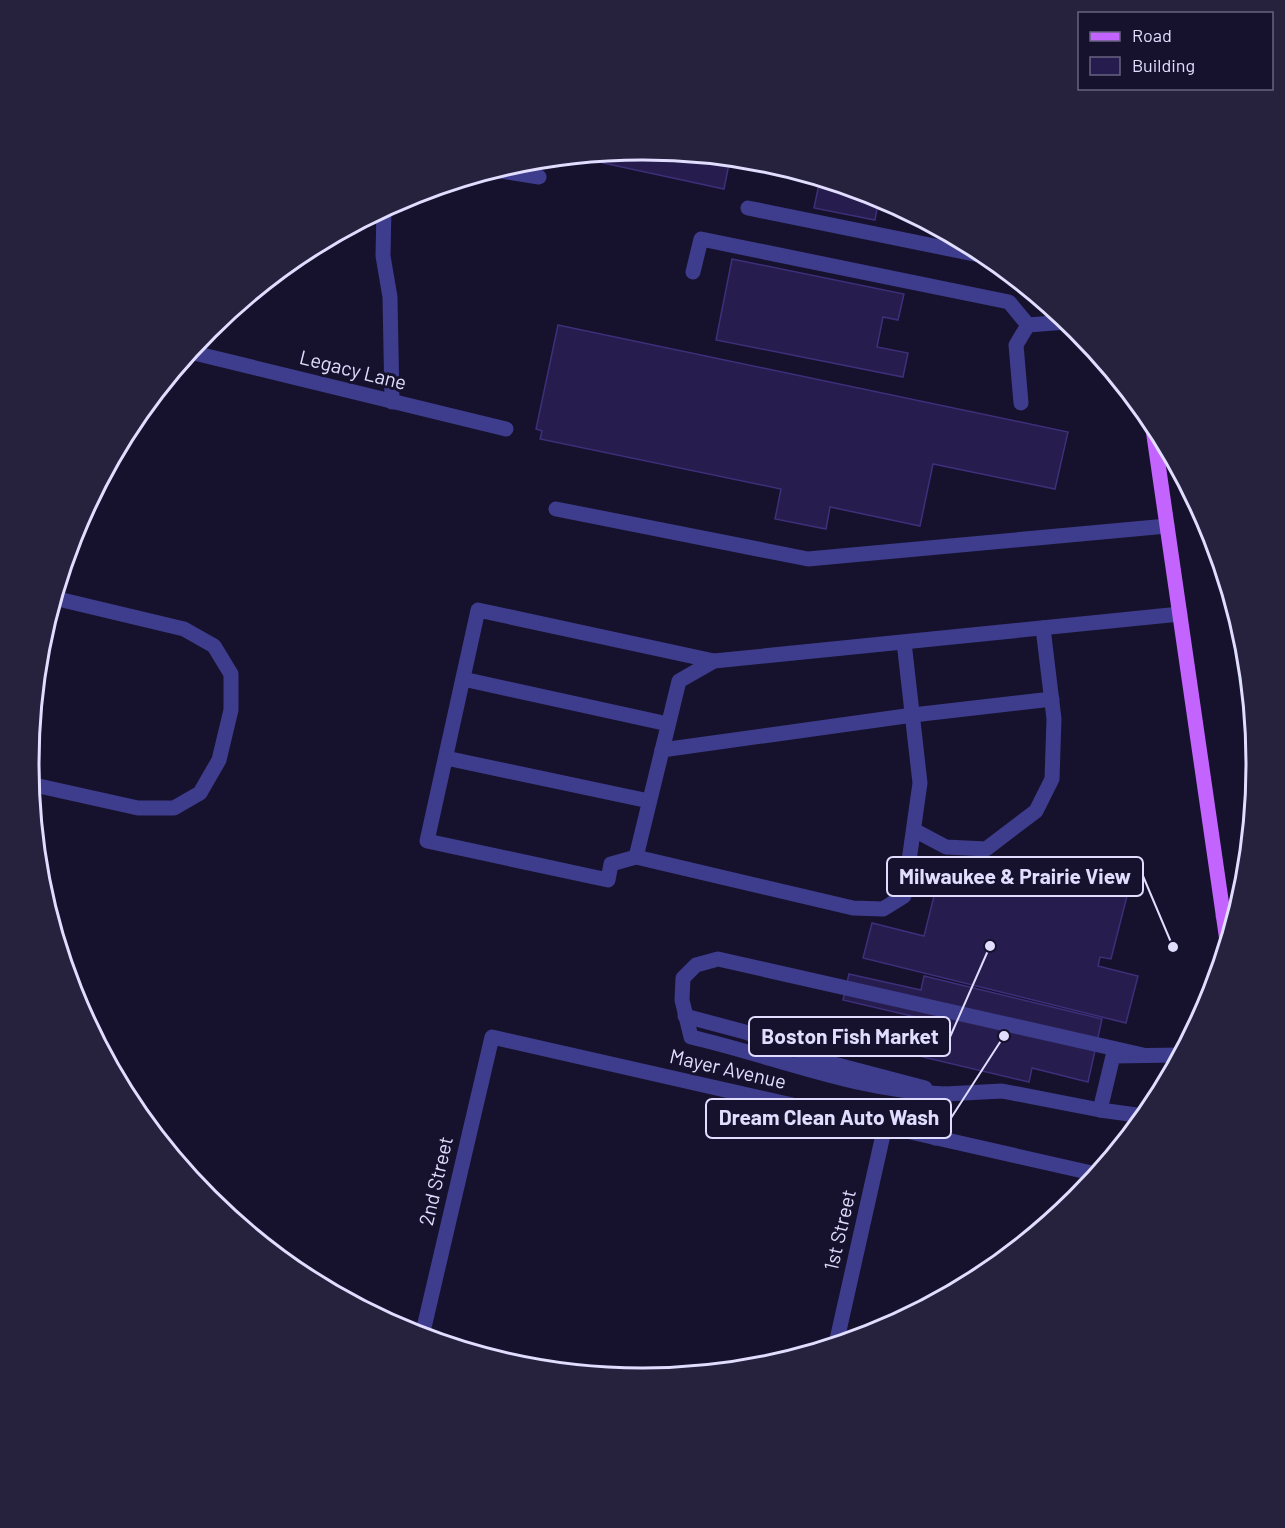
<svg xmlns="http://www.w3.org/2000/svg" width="1285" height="1528" viewBox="0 0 1285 1528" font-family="Barlow,sans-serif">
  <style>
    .park { fill: url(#park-crowns) }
    .building { fill: #261d4e; stroke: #3d2f7a; stroke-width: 1.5 }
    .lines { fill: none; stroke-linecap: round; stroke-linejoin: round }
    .minor { stroke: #3e3c8c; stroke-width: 15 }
    .major { stroke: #c364ff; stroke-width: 15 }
    .labels { text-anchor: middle; stroke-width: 6; stroke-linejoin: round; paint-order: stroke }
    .street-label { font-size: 20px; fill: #e0ddff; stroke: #16112c }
    .rim { fill: none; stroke: #e0ddff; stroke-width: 3 }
    .leader { fill: none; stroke: #e0ddff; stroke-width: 2 }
    .callout-dot { fill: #e0ddff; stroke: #16112c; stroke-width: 2 }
    .callout { fill: #16112c; stroke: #e0ddff; stroke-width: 2 }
    .callout-label { font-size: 21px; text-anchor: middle; font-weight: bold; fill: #e0ddff }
  </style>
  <defs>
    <pattern id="park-crowns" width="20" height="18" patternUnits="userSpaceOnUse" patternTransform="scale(1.5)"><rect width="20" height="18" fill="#143735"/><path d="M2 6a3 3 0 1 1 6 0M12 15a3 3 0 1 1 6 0" fill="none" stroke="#365453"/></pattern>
  </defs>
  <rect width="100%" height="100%" fill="#16112c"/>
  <path class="park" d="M1223 574 1245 645 1249 686 1239 684Z"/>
  <g class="building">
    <path d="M643 150 730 159 724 189 603 163 605 154Z"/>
    <path d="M820 179 879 198 875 220 814 208Z"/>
    <path d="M732 259 904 294 898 320 883 317 877 347 908 353 903 377 716 340Z"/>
    <path d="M558 325 1068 432 1055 489 933 464 920 526 830 507 826 529 775 519 781 489 540 439 542 431 536 429Z"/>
    <path d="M967 862 1033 878 1034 873 1127 896 1111 959 1100 957 1098 966 1138 976 1126 1023 863 958 872 923 924 936 938 880 961 886Z"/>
    <path d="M849 974 921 990 924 976 1102 1019 1088 1082 1032 1068 1029 1082 906 1053 916 1017 843 1000Z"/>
  </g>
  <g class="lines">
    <g class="minor">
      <path d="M495 170 539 177"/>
      <path d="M748 208 989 257"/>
      <path d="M384 209 383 256 390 297 392 402"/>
      <path d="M693 272 701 239 1009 302 1028 325 1067 322"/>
      <path d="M190 352 506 429"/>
      <path d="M1021 403 1016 345 1028 325"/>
      <path d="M556 509 808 559 1167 526"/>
      <path d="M904 642 920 783 904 896 883 909 853 908 636 857 611 864 608 880 427 841 478 610 714 661 1180 614"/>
      <path d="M463 679 668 724"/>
      <path d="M662 750 913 715 1052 699"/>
      <path d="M446 758 649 801"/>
      <path d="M30 784 138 808H174L200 793 219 760 231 710V674L214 646 184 629 54 598"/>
      <path d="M914 830 946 847 986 849 1036 811 1052 779 1054 719 1043 628"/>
      <path d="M636 857 679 681 714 661"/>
      <path d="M1223 916 1237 909"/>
      <path d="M81 1009 82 1006"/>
      <path d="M685 1016 745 1032 830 1063 925 1088"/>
      <path d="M945 1094C855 1091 777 1057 691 1037L682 1000 683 978 696 965 718 959 1143 1055"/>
      <path d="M1100 1110 1113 1056 1180 1055"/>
      <path d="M935 1138 945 1094 1002 1091 1100 1110 1144 1116"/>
      <path d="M422 1336 492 1037 1096 1174"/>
      <path d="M836 1344 885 1126"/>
    </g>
    <path class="major" d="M1152 422 1227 941"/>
  </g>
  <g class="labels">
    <g class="street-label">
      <text transform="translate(353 370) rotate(14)" y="7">Legacy Lane</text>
      <text transform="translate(728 1069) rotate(13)" y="7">Mayer Avenue</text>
      <text transform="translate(436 1181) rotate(-77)" y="7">2nd Street</text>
      <text transform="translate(840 1230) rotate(-77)" y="7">1st Street</text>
    </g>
  </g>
  <path d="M0 0H1285V1528H0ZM642 160H643A603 603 0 0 1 1246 763V765A603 603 0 0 1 643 1368H642A603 603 0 0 1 39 765V763A603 603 0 0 1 642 160Z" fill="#26213d" fill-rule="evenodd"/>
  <path class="rim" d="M642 160H643A603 603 0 0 1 1246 763V765A603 603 0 0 1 643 1368H642A603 603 0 0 1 39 765V763A603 603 0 0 1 642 160Z"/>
  <path class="leader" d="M1173 947L1143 876M990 946L950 1037M1004 1036L951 1118"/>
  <g class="callout-dot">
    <circle cx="1173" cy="947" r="6"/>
    <circle cx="990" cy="946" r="6"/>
    <circle cx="1004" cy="1036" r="6"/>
  </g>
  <g class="callout">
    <rect x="887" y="857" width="256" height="39" rx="6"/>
    <rect x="749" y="1017" width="201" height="39" rx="6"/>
    <rect x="706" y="1099" width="245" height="39" rx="6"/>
  </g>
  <g class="callout-label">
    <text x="1015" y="884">Milwaukee &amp; Prairie View</text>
    <text x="850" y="1044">Boston Fish Market</text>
    <text x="829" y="1125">Dream Clean Auto Wash</text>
  </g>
  <rect x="1078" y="12" width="195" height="78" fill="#16112c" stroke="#676380" stroke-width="1.5"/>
  <rect x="1090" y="32" width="30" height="9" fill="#c364ff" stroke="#676380" stroke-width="1.5"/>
  <text x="1132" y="42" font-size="18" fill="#e0ddff">Road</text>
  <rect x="1090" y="57" width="30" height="18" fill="#261d4e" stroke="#676380" stroke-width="1.5"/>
  <text x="1132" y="72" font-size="18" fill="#e0ddff">Building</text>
</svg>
